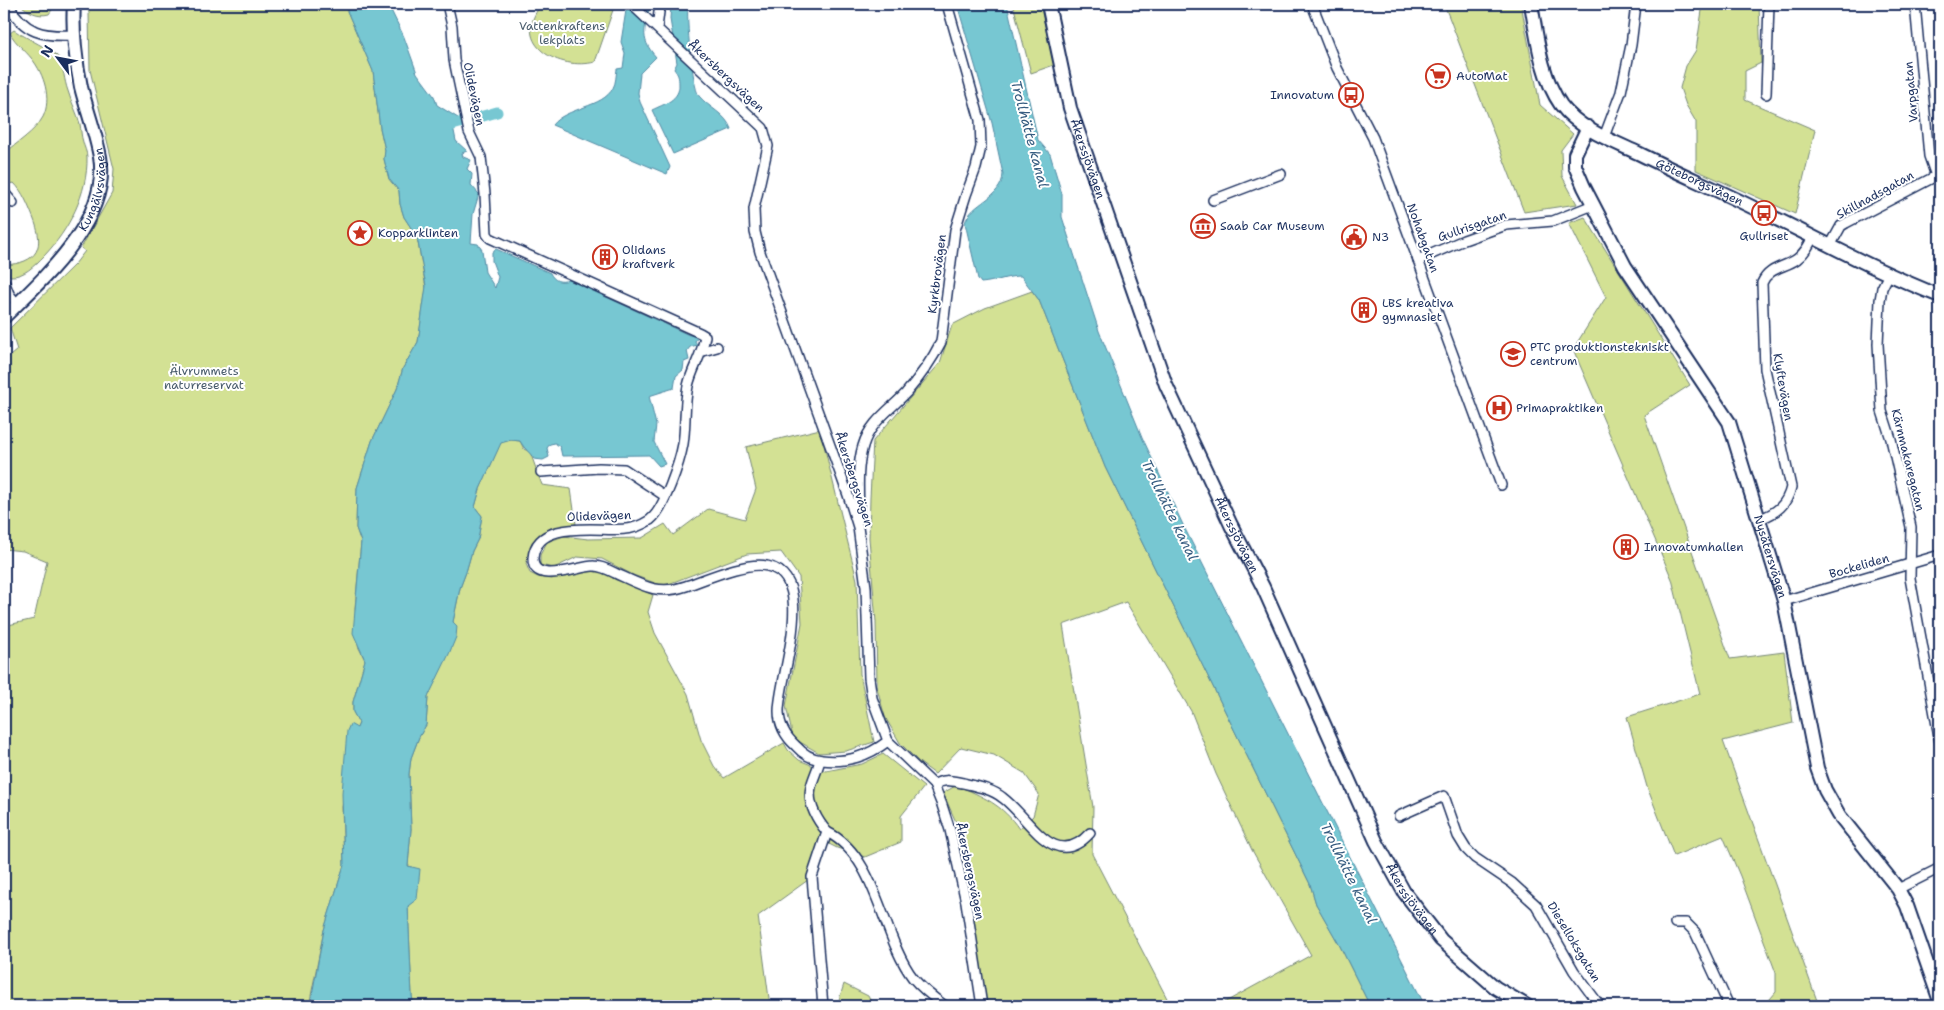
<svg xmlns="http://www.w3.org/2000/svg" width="1944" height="1010" viewBox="0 0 1944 1010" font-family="'Shantell Sans',sans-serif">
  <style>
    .green { fill: #d3e194; stroke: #778879 }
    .water { fill: #77c7d2; stroke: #528aa4 }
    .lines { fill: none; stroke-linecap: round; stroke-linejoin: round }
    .canal { stroke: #77c7d2; stroke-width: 11 }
    .street-casing { stroke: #1b2f5e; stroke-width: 12 }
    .secondary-casing { stroke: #1b2f5e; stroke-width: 16 }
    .street { stroke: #fff; stroke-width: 9 }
    .secondary { stroke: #fff; stroke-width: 12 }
    .labels { text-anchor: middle; stroke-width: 4; stroke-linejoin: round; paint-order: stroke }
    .park-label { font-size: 12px; fill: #495c6c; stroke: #fff }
    .street-label { font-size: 12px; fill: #1b2f5e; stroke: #fff }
    .poi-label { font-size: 12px; fill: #1b2f5e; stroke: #fff; text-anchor: start }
    .water-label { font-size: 14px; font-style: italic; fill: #375d81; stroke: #fff }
  </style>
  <rect width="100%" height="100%" fill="#fff"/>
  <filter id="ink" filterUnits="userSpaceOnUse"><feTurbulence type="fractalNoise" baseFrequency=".02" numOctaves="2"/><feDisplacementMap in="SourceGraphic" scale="10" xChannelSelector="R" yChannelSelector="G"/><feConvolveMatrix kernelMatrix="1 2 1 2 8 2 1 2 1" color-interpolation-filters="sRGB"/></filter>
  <g filter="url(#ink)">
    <g class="green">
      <path d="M20 4H56L49 14C38 17 28 12 20 4Z"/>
      <path d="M87 4H344L373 71 380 128 385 150 384 159 389 179 399 191 400 204 404 217 417 237 426 288 418 342 403 368 397 389 372 441 357 488 356 528 361 542 355 608 358 646 365 660 353 702V712L359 723 357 728 342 807 344 865 324 930 309 1006H4V626L34 619 47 561 23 551 4 549V361L17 350 10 328 75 264 85 251 81 248 112 193 114 169 90 70 89 13Z"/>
      <path d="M553 4H572L577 9C591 0 598 5 613 10L595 62C560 71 510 45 541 5L550 7Z"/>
      <path d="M1013 4H1040L1054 65 1031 73Z"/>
      <path d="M1444 4H1521L1540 105 1573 134 1561 150 1562 176 1577 204 1524 212Z"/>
      <path d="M1703 4H1759L1761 63 1745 71V100L1815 130 1795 214 1696 170V122L1686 105 1680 88 1686 66 1696 50Z"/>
      <path d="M14 30C24 37 54 51 59 58 64 69 64 80 68 91 71 102 77 112 80 124 81 130 81 136 83 142 84 147 87 152 87 157 88 193 69 230 44 256 34 266 24 277 10 276L4 265C39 263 45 247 33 217 28 205 23 192 14 183L7 184 4 187V154C16 143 35 132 43 117 52 99 44 74 32 59 25 50 16 44 10 33Z"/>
      <path d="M1585 217 1690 385 1644 415 1730 659 1784 652 1793 723 1723 741 1819 1006H1764L1776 992V973L1740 876 1723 836 1674 856 1647 787 1627 717 1700 694 1672 579 1573 349 1606 297 1569 223Z"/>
      <path d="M1032 291 1039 300 1105 467 1310 884 1316 904 1340 946 1370 1006H1218L1311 955 1252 850 1216 774 1191 711 1126 602 1063 625 1093 807 1092 854 1171 1006H986L956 822 943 793 957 785C983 797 1002 804 1019 829L1033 816 1039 794 1024 773 994 755 961 747 935 774 920 763 900 743 885 717 877 688 876 622 869 538 870 498 873 441 940 363 952 325 985 308Z"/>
      <path d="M820 429 857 580 860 674 874 742 846 751 819 753 793 738 786 706 802 623 799 577 781 552 747 554 663 586 633 575 602 559 577 557 554 568 540 565V555L547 542 564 536 588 539 642 538 665 524 673 535 708 509 745 519 756 489 746 447Z"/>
      <path d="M511 440 520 441 524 449 530 452 542 485 571 489 576 524 550 528 533 545 526 564 530 573 538 577 552 579 561 574 594 568 653 595 648 612 655 633 688 694 701 740 714 766 724 778 784 743 788 750 799 760 826 771 862 764 883 754 924 787 901 816V842L865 857 837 848 821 840 812 861 808 880 758 916 770 1006H414L412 996 408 906 411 903 413 867 408 866 411 829 409 774 411 758 419 737 426 725 428 697 455 638 453 622 460 588 466 572 472 551 478 539 482 516 475 507 480 489 501 442Z"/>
      <path d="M844 984 868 996 873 1006H837Z"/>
    </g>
    <g class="water">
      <path d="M344 4H388L404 37 417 73 434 96 437 105 458 118 453 126 456 141 467 151 462 153 463 157 471 160 467 169 472 174 471 185 479 194 473 214 471 243 478 244 482 250 485 272 495 288 498 277 492 261V252L496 249 550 273C554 281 560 283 569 280L689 335 699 336 695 341 697 345 690 347 687 351 689 360 684 362 683 370 676 376 674 388 649 396 656 425 654 442 665 464 659 466 649 455 562 456 560 447 555 443 550 444 547 448 549 457 543 460 534 459C530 452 524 449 520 441L511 440 501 443 480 489 475 507 482 516 478 539 472 551 466 572 460 588 453 622 457 626 456 637 449 654 428 697 426 725 419 737 411 758 409 774 411 829 408 866 420 869 417 899 408 906 412 996 414 1006H310L324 930 344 865 342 793 347 731 350 724 357 728 359 723 353 712V702L365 660 353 633 361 542 356 528 357 488 372 441 397 389 403 368 418 342 426 286 417 237 404 217 400 204 399 191 389 179 384 159 385 150 380 128 373 71Z"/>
      <path d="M627 4H650C646 28 638 37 656 57L640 73 638 93 640 102 670 167 667 174 552 125C566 107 603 108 613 88 616 83 616 75 617 69L623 68 625 53 621 42Z"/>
      <path d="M671 4H688C686 18 692 86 699 96 709 108 726 114 731 129L673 154 652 110C664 104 680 100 679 84 679 77 678 74 674 69L677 63 670 19Z"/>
      <path d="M957 4H1007L1038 140 1050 154 1062 194V217L1099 331 1142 437 1184 527 1425 1006H1370L1340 946 1316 904 1310 884 1105 467 1039 300 1021 276C1007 276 995 282 981 283L978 279 965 223C971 202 1002 199 1003 174L992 123Z"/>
    </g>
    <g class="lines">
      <path class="canal" d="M439 129 497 112"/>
      <defs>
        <g id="street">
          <path d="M8 4C24 33 43 37 75 35"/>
          <path d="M447 4 452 26 454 60 469 132 481 157 485 194 487 234 490 238 700 333 705 336C702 356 692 368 688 386 684 405 686 425 683 444 680 461 664 510 650 520 642 525 634 529 625 529 600 532 536 518 533 558 532 587 581 565 594 566 601 566 609 570 615 573 641 585 658 596 686 586 706 579 747 561 767 566 819 577 779 677 779 711 779 725 786 737 796 746 803 754 811 759 822 760 848 763 868 756 888 741"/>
          <path d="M631 4 763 128 768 146 754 209 755 232 760 252 848 495 858 527 866 587 869 678 872 698 888 741 934 785 942 805 950 830 966 902 982 1006"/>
          <path d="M1312 4 1337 68 1373 138 1501 485"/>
          <path d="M1915 4 1929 156 1936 176"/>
          <path d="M657 28 660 4"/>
          <path d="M1766 94 1769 4"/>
          <path d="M1604 137 1621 92 1631 45 1636 4"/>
          <path d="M4 195H6L13 203"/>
          <path d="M1213 200 1281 174"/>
          <path d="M1830 246 1841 226 1846 223 1940 174"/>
          <path d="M1418 260 1464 240 1506 225 1553 221 1593 205"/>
          <path d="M1889 274 1882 288 1880 300 1878 344 1882 411 1891 439 1911 527 1910 578 1940 742"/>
          <path d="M4 281 9 294 17 304"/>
          <path d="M703 351 717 347"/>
          <path d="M541 472 599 468 624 469 665 496"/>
          <path d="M859 519C859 496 856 469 863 446 870 422 890 410 906 393 920 377 932 360 941 342L955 230 966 195 976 168 981 147 980 120 947 4"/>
          <path d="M1760 519C1776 513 1787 505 1791 487L1765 369 1762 283C1769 267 1784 268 1797 259 1805 253 1809 245 1813 237"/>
          <path d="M1784 601 1940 555"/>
          <path d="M820 760C818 769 813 778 811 787 807 804 817 820 827 832L812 877 823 1006"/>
          <path d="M934 785C943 778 952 781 963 783 976 786 992 789 1003 798 1030 818 1054 873 1090 833"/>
          <path d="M1399 816 1444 796 1458 836 1466 849 1475 858 1512 883 1536 905 1574 971 1600 1006"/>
          <path d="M827 832C878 857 881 936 913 978 922 989 934 998 945 1006"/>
          <path d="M1898 889 1940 868"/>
          <path d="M1675 923H1686L1695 932 1729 1006"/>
        </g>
        <g id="secondary">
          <path id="s1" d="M1048 4 1070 108 1166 385 1231 525 1263 587 1376 841 1404 892 1441 940 1496 988 1527 1006"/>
          <path id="s2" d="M1531 4C1537 37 1541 77 1561 105 1579 129 1612 141 1638 153 1678 173 1718 190 1758 210 1819 239 1878 272 1940 296"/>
          <path id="s3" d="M1588 127 1575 154V166L1584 187 1625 266 1729 422 1784 601 1817 768 1825 790 1839 815 1898 889 1907 906 1940 1001"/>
          <path id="s4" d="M4 317C44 278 111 219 100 157 96 134 87 111 81 87 76 63 72 29 74 4"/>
        </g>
      </defs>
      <use href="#street" class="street-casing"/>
      <use href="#secondary" class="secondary-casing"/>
      <use href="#street" class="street"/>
      <use href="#secondary" class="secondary"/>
    </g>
  </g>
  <defs>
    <symbol id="supermarket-ring" viewBox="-11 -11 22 22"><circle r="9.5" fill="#fff" stroke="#c8321e" stroke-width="1.5"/><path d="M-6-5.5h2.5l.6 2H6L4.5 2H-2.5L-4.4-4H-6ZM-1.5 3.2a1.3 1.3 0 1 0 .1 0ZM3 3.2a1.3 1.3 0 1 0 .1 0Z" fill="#c8321e"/></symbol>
    <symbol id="bus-ring" viewBox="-11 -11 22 22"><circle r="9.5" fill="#fff" stroke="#c8321e" stroke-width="1.5"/><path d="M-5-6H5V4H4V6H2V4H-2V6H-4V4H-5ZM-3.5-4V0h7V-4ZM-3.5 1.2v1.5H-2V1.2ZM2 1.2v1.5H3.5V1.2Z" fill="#c8321e"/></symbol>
    <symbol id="museum-ring" viewBox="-11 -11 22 22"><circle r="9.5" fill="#fff" stroke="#c8321e" stroke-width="1.5"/><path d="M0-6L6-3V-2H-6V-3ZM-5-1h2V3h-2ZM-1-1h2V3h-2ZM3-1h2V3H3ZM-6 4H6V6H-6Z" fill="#c8321e"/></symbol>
    <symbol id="sight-ring" viewBox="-11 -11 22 22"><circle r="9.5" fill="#fff" stroke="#c8321e" stroke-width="1.5"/><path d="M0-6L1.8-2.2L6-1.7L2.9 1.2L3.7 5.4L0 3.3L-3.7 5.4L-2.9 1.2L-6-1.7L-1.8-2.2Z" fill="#c8321e"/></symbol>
    <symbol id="civic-ring" viewBox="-11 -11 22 22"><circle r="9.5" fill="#fff" stroke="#c8321e" stroke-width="1.5"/><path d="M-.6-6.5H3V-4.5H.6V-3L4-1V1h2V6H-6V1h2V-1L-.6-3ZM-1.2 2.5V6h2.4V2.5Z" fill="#c8321e"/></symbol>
    <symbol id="building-ring" viewBox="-11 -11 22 22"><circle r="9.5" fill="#fff" stroke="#c8321e" stroke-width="1.5"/><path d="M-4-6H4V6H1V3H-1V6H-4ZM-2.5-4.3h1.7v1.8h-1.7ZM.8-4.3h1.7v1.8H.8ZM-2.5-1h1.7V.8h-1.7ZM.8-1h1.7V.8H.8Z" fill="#c8321e"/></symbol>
    <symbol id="school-ring" viewBox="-11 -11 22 22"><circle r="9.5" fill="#fff" stroke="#c8321e" stroke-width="1.5"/><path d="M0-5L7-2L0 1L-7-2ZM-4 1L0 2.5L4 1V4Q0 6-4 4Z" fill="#c8321e"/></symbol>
    <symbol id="hospital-ring" viewBox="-11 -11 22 22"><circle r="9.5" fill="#fff" stroke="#c8321e" stroke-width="1.5"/><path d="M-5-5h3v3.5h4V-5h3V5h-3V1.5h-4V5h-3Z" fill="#c8321e"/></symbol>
  </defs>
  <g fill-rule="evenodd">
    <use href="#supermarket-ring" x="1424" y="62" width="28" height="28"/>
    <use href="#bus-ring" x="1337" y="81" width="28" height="28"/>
    <use href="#bus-ring" x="1750" y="199" width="28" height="28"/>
    <use href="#museum-ring" x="1189" y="212" width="28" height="28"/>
    <use href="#sight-ring" x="346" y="219" width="28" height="28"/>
    <use href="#civic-ring" x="1340" y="223" width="28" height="28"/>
    <use href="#building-ring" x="591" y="243" width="28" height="28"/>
    <use href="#building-ring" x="1350" y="296" width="28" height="28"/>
    <use href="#school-ring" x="1499" y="340" width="28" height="28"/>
    <use href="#hospital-ring" x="1485" y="394" width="28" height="28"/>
    <use href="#building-ring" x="1612" y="533" width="28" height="28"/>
  </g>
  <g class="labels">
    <g class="park-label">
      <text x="562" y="30">Vattenkraftens<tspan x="562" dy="14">lekplats</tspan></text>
      <text x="204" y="375">Älvrummets<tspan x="204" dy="14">naturreservat</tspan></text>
    </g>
    <g class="street-label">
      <text transform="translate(726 76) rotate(43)" y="4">Åkersbergsvägen</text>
      <text transform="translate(1911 92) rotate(-95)" y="4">Varpgatan</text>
      <text transform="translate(474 94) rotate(78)" y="4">Olidevägen</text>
      <text dy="4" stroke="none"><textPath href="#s1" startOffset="160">Åkerssjövägen</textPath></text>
      <text dy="4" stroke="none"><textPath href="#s2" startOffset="266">Göteborgsvägen</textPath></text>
      <text dy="4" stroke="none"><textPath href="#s4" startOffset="160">Kungälvsvägen</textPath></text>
      <text transform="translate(1875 195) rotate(-29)" y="4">Skillnadsgatan</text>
      <text transform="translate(1472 226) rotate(-19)" y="4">Gullrisgatan</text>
      <text transform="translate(1423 238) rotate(70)" y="4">Nohabgatan</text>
      <text transform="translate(937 274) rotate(-83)" y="4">Kyrkbrovägen</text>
      <text transform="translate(1783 387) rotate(80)" y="4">Klyftevägen</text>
      <text transform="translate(1908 460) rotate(76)" y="4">Kärnmakaregatan</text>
      <text transform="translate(854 479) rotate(72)" y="4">Åkersbergsvägen</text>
      <text transform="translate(599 516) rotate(-2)" y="4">Olidevägen</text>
      <text dy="4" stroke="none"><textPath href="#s1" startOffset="565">Åkerssjövägen</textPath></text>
      <text dy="4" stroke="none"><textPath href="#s3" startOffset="482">Nysätersvägen</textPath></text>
      <text transform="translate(1859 566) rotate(-16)" y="4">Bockeliden</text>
      <text transform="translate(970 871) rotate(78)" y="4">Åkersbergsvägen</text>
      <text dy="4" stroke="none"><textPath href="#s1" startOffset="970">Åkerssjövägen</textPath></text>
      <text transform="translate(1574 942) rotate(59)" y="4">Dieselloksgatan</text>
    </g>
    <g class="poi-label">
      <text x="1456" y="80">AutoMat</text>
      <text x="1334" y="99" text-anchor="end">Innovatum</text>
      <text x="1220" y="230">Saab Car Museum</text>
      <text x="378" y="237">Kopparklinten</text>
      <text x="1764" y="240" text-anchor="middle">Gullriset</text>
      <text x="1372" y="241">N3</text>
      <text x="622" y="254">Olidans<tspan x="622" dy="14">kraftverk</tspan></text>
      <text x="1382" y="307">LBS kreativa<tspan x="1382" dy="14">gymnasiet</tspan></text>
      <text x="1530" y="351">PTC produktionstekniskt<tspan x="1530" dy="14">centrum</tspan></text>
      <text x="1516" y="412">Primapraktiken</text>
      <text x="1644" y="551">Innovatumhallen</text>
    </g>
    <g class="water-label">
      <text transform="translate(1030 134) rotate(75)" y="5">Trollhätte kanal</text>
      <text transform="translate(1170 510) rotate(64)" y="5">Trollhätte kanal</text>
      <text transform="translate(1349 873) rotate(64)" y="5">Trollhätte kanal</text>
    </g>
  </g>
  <rect width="1944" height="1010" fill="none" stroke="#fff" stroke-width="20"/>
  <rect x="10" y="10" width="1924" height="990" fill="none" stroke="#1b2f5e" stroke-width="2" filter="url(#ink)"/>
  <g transform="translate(58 58) rotate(302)" stroke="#ffffff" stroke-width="4" paint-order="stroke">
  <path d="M0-4L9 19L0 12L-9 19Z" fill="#1b2f5e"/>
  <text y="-8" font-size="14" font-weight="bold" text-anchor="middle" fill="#1b2f5e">N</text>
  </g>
</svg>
